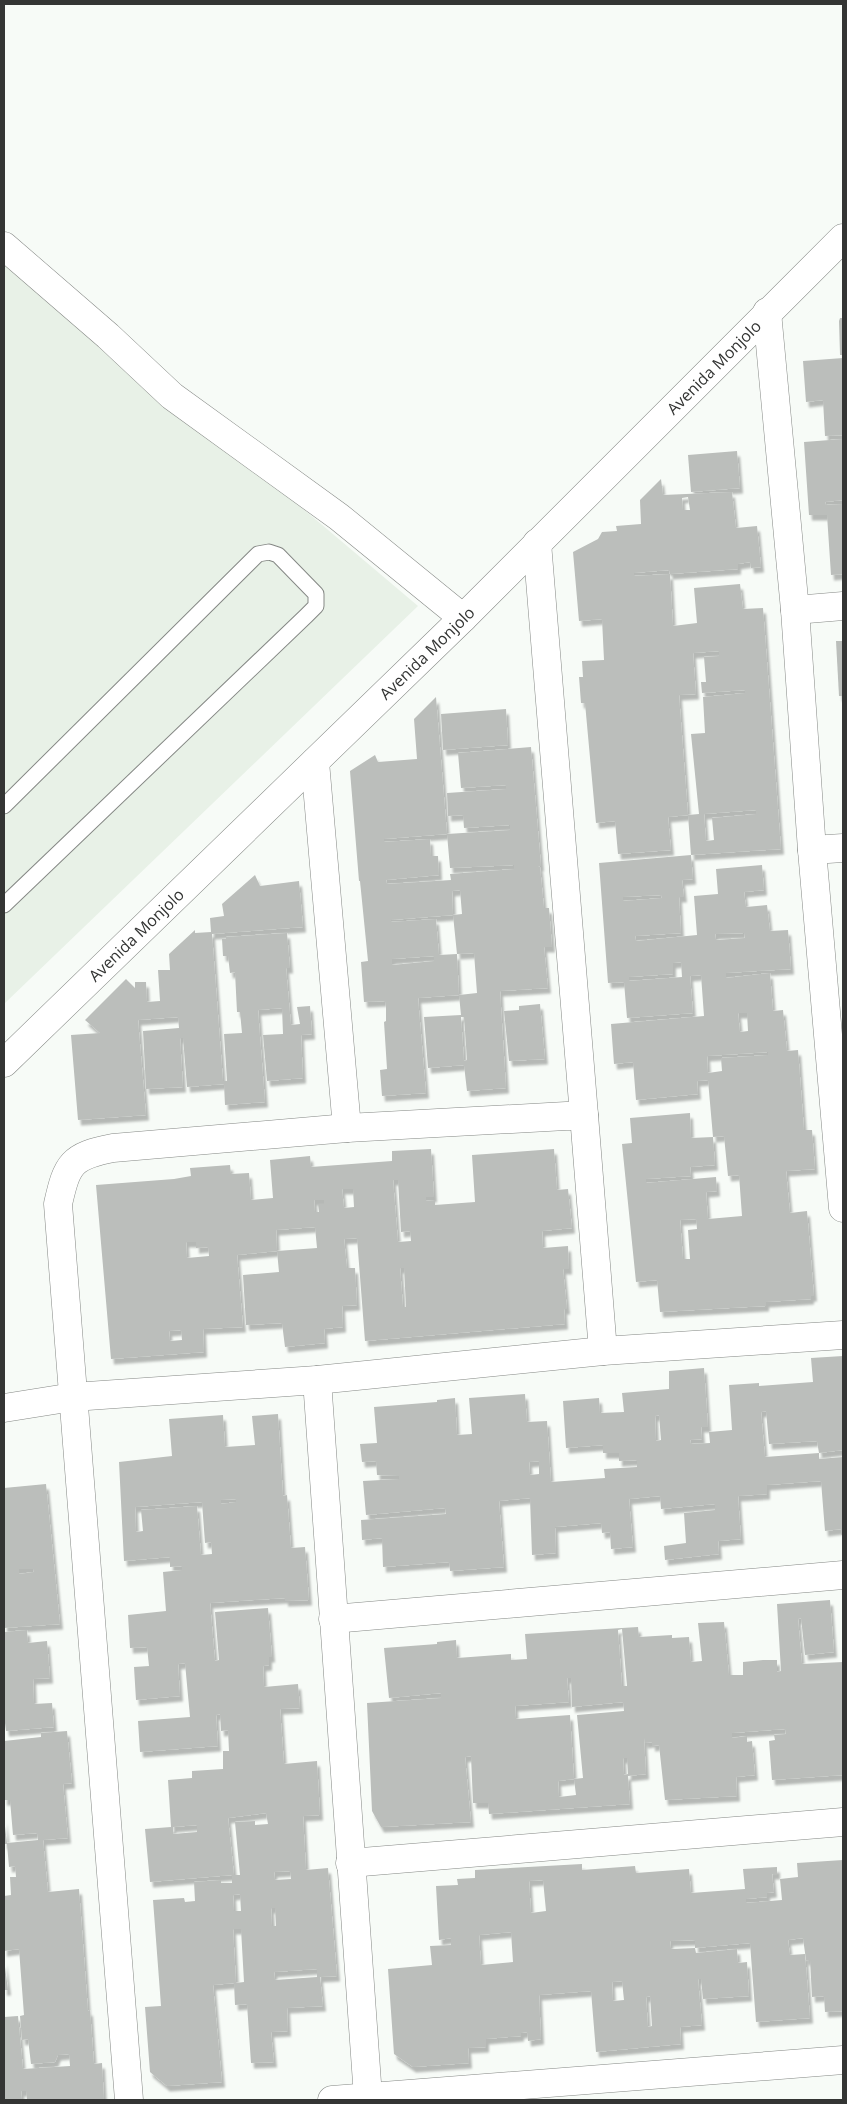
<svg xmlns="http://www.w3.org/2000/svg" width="847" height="2104" viewBox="0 0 847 2104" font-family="'Open Sans',sans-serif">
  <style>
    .built { fill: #e8f1e7 }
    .building { fill: #bbbebb; fill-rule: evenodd; filter: url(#shadow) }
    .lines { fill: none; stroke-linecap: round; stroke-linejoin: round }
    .lane-casing { stroke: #858885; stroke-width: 17 }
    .street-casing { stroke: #858885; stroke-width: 29 }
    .secondary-casing { stroke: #858885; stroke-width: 29 }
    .lane { stroke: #fff; stroke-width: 15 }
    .street { stroke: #fff; stroke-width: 28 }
    .secondary { stroke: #fff; stroke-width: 28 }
    .labels { text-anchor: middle; stroke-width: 5; stroke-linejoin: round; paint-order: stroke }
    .street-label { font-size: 16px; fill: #343534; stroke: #fff }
  </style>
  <defs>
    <filter id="shadow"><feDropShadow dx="3" dy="5.5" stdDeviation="1" flood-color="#0004"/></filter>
  </defs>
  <rect width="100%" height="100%" fill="#f7fbf7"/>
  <path class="built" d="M4 256 418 606 4 1004Z"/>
  <g class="building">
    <path d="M840 318H843V355H840L839 321Z"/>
    <path d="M843 358V435L825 436 823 400 806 402 803 361Z"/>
    <path d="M843 439V500L825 502 826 505 843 504V574L831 575 827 515H809L804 442Z"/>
    <path d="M737 451 740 488 691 492 688 455Z"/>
    <path d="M661 479 663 495 732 492 736 528 757 526 761 567 751 568 750 562 738 564V569L670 574 669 570 634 573V576L670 574 673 626 697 623 694 588 740 584 743 609 763 608 781 849 691 855 688 815 699 814 691 734 705 733 703 697 745 693V690L702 693 701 682H706L704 657 719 656V651L693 653 696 694 679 695 688 815 668 817 671 850 618 854 615 821 596 823 585 703H581L579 677H583L582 661 604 660 602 619 579 621 573 552 598 539 602 532 617 531 616 526 641 524 640 500ZM688 497 690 510H683L682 498ZM756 810V814L712 818 714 840 706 841 704 814Z"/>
    <path d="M836 641H843V696H839Z"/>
    <path d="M436 697 447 834 384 839V842L430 839 431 856H438L439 875 386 880 387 884 451 880 450 874 514 869V865L450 868 447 834 510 830V825L464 828 463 815 448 816 447 793 506 789V785L461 788 458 753 531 747 541 866H538L540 867 544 908H549L552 947H544L548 988 500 991 506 1088 467 1091 464 1065 428 1068 424 1017 461 1015 459 995 418 998 426 1093 382 1096 380 1070 387 1069 384 1022 386 1021V1008L385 1001 364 1002 361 962 368 961 360 881H359L350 771 375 755 378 762 417 759 414 719ZM460 890 462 914 453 915 457 954 474 953 477 993 459 995 457 954 439 955 436 919 391 922V920L453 915 452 891ZM434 956V961L392 965V959ZM461 1017H464L467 1060 464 1061Z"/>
    <path d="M506 709 508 745 443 750 441 714Z"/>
    <path d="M691 855 693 879 682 880 684 897H679L681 933 635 936 636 941 697 935 694 896 718 894 716 869 762 865 764 890 744 892 746 907 767 905 770 931 788 930 791 969 726 973V978L770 973 773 1011 783 1010 787 1051 798 1050 804 1130H812L815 1169 786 1171 790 1213 807 1211 814 1296H811V1299L766 1302V1306L660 1312 657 1280 636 1282 622 1144 632 1143 630 1118 690 1113 691 1138 713 1137 715 1165 690 1167 691 1176 646 1179V1183L716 1177 717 1191 706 1192 708 1219 742 1216 739 1175 728 1176 724 1136 713 1137 708 1080 697 1081 698 1094 636 1100 633 1062 614 1064 611 1024 704 1016 701 975 690 976 693 1013 627 1018 624 982 608 983 599 863ZM661 895 662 898 623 901V897ZM744 933 745 938 716 940 715 934ZM681 962 682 977 629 981V977L673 974V963ZM738 1013H747L748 1031 740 1032ZM768 1052V1055L721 1058 722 1071 708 1073 707 1056ZM696 1219 697 1229 688 1230 690 1259H683L680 1220Z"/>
    <path d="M255 875 260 886 299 881 303 927 212 934 223 1081H227L224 1034 242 1033 240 1012H237L235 972 230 973 228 956H223L222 939H226V937L287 933 290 968H286L291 1025 300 1024 297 1007 310 1006 312 1034 301 1035 303 1078 267 1081 263 1035 283 1034 282 1008 258 1010 265 1102 225 1105 224 1084 187 1087 183 1038H180L183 1087 146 1089 143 1031 179 1028 178 1017 138 1020 146 1115 78 1120 71 1035 100 1033 85 1020 126 979 135 988V982H146L147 1002 160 1001 158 970H170L169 954 195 930V933L211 932 210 918 224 916 222 904Z"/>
    <path d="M540 1004 545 1059 509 1061 504 1011 519 1010V1006Z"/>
    <path d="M431 1149 434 1197H426V1201L435 1200V1205L475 1202 472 1155 554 1149 557 1190 568 1189 572 1228 542 1231 543 1248 568 1246 569 1269H563L567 1309H564L565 1324 365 1341 357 1238 344 1239 347 1268H355L357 1305 342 1306 343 1327 324 1329 325 1343 285 1347 282 1323 246 1325 243 1275 279 1272 277 1251 317 1248 315 1227 276 1230 277 1251 237 1255 243 1327 203 1329 204 1352 111 1359 96 1185 174 1179 191 1176 190 1168 230 1165 231 1174 249 1173 251 1200 273 1198 270 1160 310 1156 311 1167 392 1161V1151ZM393 1180H398L401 1232 410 1231 411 1241 398 1242ZM342 1189H353L354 1207 344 1208ZM314 1200H324V1204H318L319 1212H315ZM186 1242H196V1248L208 1247 209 1256 187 1258ZM400 1268H404L406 1307H403ZM181 1330 182 1340 170 1341 169 1331Z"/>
    <path d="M843 1356V1450L819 1453 817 1441 769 1444 766 1411 761 1412 765 1457 819 1453V1459L843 1457V1534L841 1535V1529L825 1531 821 1481 767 1485V1494L738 1496 741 1539 718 1541 719 1554 665 1560 664 1546 686 1543 684 1513 715 1510V1504L661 1509 660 1496 629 1499 633 1547 611 1549 610 1532 602 1533 601 1523 555 1527 556 1553 532 1555 530 1498 499 1501 504 1567 450 1571 449 1562 383 1567 382 1538 362 1540 361 1520 446 1514 445 1508 366 1515 363 1481 399 1479V1476L377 1475 376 1461 362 1462 360 1444 377 1443 374 1407 437 1402V1400L455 1398 457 1435 472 1434 469 1398 525 1394 527 1422 547 1421 551 1482 605 1478 604 1469 637 1467V1460L619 1461V1453H603V1445L566 1448 563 1401 599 1398 600 1413 624 1412 622 1393 669 1389V1371L704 1368 708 1427H701L702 1439 690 1440 691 1444 710 1443 709 1432 732 1430 729 1385 759 1383V1386L813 1382 811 1358ZM659 1415 661 1440 656 1441 655 1416ZM539 1461V1474L530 1475 529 1462Z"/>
    <path d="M278 1414 283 1496 287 1495 291 1548 305 1547 309 1600 285 1601V1598L210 1603 215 1661 219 1660 215 1612 268 1608 272 1657H269V1665L263 1666 264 1687 298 1684 300 1708 280 1709 284 1764 317 1761 320 1815 303 1816 306 1870 328 1868 337 1976 320 1977 323 2006 287 2008 288 2031 271 2032 274 2062 251 2063 247 2004 235 2005 234 1983 213 1985 222 2082 167 2086 150 2072 145 2007 161 2006 153 1900 184 1898 185 1902 195 1901 194 1882 221 1880V1883H232V1875L150 1882 145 1829 171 1827 168 1780 192 1778V1771L223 1769V1751H229L228 1730 221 1731 220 1714 216 1715 218 1746 140 1752 138 1721 190 1717 185 1663 178 1664 180 1696 136 1700 134 1667 149 1666 147 1647 130 1648 128 1615 166 1611 163 1572 182 1570V1566L170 1567V1557L124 1561 119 1462 172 1456 169 1419 223 1415 225 1447 255 1445 252 1416ZM236 1499V1502L221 1504V1500ZM202 1502 205 1543 211 1542 212 1554 201 1555 197 1506 141 1510 143 1531 136 1532 135 1507ZM266 1813 268 1824 255 1825V1821L235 1822 240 1875H234L228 1818ZM197 1825V1832L173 1834V1827ZM290 1871 291 1879 275 1880 274 1872ZM240 1894 241 1911H234L233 1895ZM271 1908H275L276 1926H272ZM233 1929H241L244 1982 236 1983ZM317 1969V1977L275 1980 274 1972Z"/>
    <path d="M46 1484 60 1624 4 1628V1488ZM19 1569H33L34 1572 19 1574Z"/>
    <path d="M830 1600 834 1652 805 1655 801 1618 798 1619 802 1664 843 1662V1775L772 1780 769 1741 775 1740 774 1735 786 1734 785 1729 732 1733V1738L747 1736V1742L752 1741 755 1775 736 1777 737 1796 665 1800 659 1745 652 1746V1742L645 1743 644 1738 646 1774 628 1776 630 1804 489 1814 488 1803H473L471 1756 465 1757 471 1822 381 1827 372 1811 367 1703 441 1698V1693L389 1698 384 1648 437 1644V1642L456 1640 457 1658 511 1654V1660L527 1659 525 1634 638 1627 639 1637 672 1635V1638L689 1637 691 1662 702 1661 698 1623 724 1622 729 1675H743V1662L763 1660H777V1672L781 1671 777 1604ZM622 1629 627 1686H622L618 1630ZM567 1678H571L572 1707 623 1702 624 1711 577 1715 583 1778 574 1779 576 1795 559 1797 558 1781 574 1779 570 1715 516 1719 515 1706 569 1702ZM623 1758H627L628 1774 624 1775Z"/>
    <path d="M27 1630 28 1643 47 1641 50 1678 33 1679 34 1704 52 1703 54 1727 6 1731 4 1715V1632Z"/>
    <path d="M67 1731 72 1783 63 1784 68 1838 43 1840 48 1892 79 1889 88 2011 90 2010 94 2064 102 2063 104 2100H27L26 2091H21L22 2100H4V2017L18 2016 23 2069 70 2066 69 2054 58 2055 55 2062 31 2064 28 2039 22 2040 20 2016 24 2015 19 1949 4 1951V1896L11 1895 10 1877H16L15 1866 9 1867 7 1844H4V1818L7 1843 38 1840 37 1833 13 1835 10 1800H4V1741L41 1737V1733Z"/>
    <path d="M843 1860V2011L825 2012 824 1996 812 1997 810 1960H806L803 1938 788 1940 790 1955 805 1954 810 2018 756 2022 750 1943 695 1948V1940L670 1941 671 1949 695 1948 696 1953 737 1949 738 1963 747 1962 749 1996 703 1999 701 1979H698L702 2025 680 2027 681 2044 596 2052 591 1991 539 1995 541 2039 528 2041 527 2032 521 2033V2036L486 2039V2047L468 2048 469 2063 413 2067 394 2054 388 1969 432 1965 430 1946 451 1945V1938L439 1940 436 1886 458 1885 457 1879 475 1878V1870L582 1864V1870L635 1866 636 1873 689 1869 691 1893 745 1889 743 1869 777 1867V1874H772L774 1892 767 1893V1897L746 1899V1903L782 1900 780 1879 798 1877 797 1863ZM543 1880 546 1911 531 1913 529 1881ZM511 1932 513 1962 481 1965 479 1935ZM622 1981 624 2000 613 2001 612 1982ZM650 1996 652 2026 648 2027 646 1997Z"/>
    <path d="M4 1959 8 1990H4Z"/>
  </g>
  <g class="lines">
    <defs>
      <path id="lane" d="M4 806 258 554 269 552 278 555 316 594V606L306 616 4 905"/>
      <g id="street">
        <path d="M4 246 108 336 172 396 339 517 463 618"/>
        <path d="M767 312 795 610 812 850 843 1208"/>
        <path d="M537 543 584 1115"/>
        <path d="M795 610 843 606"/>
        <path d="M315 762 347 1128"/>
        <path d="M812 850 843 848"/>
        <path d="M317 1380 368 2097"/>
        <path d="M4 1408 73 1397 317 1380 603 1351 843 1335"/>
        <path d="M333 1619 843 1575"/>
        <path d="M350 1863 843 1822"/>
        <path d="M129 2100 58 1204C67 1164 71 1156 113 1148L347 1128 584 1115 603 1351"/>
        <path d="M332 2100 843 2060"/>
      </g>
      <g id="secondary">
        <path id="s1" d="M4 1063 463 618 843 238"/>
      </g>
    </defs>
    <use href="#lane" class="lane-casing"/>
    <use href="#street" class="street-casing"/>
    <use href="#secondary" class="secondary-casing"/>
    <use href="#lane" class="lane"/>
    <use href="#street" class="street"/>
    <use href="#secondary" class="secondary"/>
  </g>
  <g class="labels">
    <g class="street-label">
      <text dy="6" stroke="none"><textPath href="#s1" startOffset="994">Avenida Monjolo</textPath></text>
      <text dy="6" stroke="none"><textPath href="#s1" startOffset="589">Avenida Monjolo</textPath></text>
      <text dy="6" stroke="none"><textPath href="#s1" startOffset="184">Avenida Monjolo</textPath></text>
    </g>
  </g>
  <rect width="847" height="2104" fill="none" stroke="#343534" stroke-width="10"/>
</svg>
